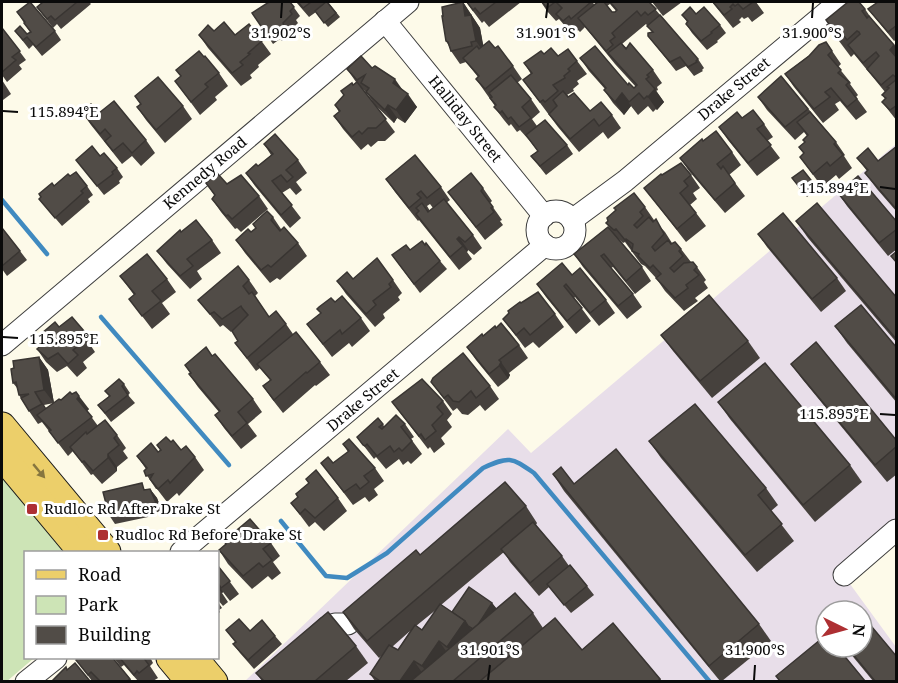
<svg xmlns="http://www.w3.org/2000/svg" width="898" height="683" viewBox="0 0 898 683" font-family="'Noto Serif',serif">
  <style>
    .industrial { fill: #e8dee9; fill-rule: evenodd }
    .green { fill: #cde4b6 }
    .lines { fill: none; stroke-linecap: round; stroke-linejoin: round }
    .stream { stroke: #408ac0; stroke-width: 4.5 }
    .minor-casing { stroke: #3d3d3d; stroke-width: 23 }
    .major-casing { stroke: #1b1b1b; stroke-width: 29 }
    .minor { stroke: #fff; stroke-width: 21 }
    .major { stroke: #eccf6a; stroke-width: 27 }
    .wall { fill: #46413d; fill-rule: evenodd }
    .shaded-wall { fill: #393532 }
    .building { fill: #514c47; stroke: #393532; stroke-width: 1.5 }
    .oneway { fill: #86763f }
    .ticks { fill: none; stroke: #0a0a0a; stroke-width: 2 }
    .poi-dot { fill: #ad2f32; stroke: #fff; stroke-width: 2 }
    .labels { text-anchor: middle; stroke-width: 6; stroke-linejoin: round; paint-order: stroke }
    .street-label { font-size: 15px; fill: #0a0a0a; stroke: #fff }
    .poi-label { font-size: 15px; fill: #0a0a0a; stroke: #fff; text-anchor: start }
    .ticks-label { font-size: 15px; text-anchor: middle; fill: #0a0a0a; stroke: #fff; stroke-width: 6; stroke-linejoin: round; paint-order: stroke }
  </style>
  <rect width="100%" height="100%" fill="#fdfae9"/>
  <path class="industrial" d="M896 144V544L850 584 896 647V681L244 682 508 429 531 453ZM826 611H862V647H826Z"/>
  <path class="green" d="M2 461 78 552H26V658H34L6 682 2 681Z"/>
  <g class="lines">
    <g class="stream">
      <path d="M2 200 47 254"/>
      <path d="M101 317 229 465"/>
      <path d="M281 521 326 576 347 578 387 553 483 468C509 456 511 457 534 473L710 682"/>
    </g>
    <defs>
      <g id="minor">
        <path d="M385 21 544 216"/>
        <circle cx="556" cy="230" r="19"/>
        <path d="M572 220 625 181 839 2"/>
        <path d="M2 345 408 2"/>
        <path d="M181 552 545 245"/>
        <path d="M844 575 896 530"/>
        <path d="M314 639 327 627 335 624H348L373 605"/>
        <path d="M26 682 56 658"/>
      </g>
      <g id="major">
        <path d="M2 426 107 552"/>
        <path d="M2 456 82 552"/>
        <path d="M170 658 190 682"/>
        <path d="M194 658 214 682"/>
      </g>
    </defs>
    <use href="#minor" class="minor-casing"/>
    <use href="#major" class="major-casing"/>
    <use href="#minor" class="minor"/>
    <use href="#major" class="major"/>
  </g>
  <g class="wall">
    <path d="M43 2H89L91 4 61 29 57 24 53 28 37 7Z"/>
    <path d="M290 2 300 16 296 20 298 23 289 32 290 35 282 41 280 39 273 44 252 13Z"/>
    <path d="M296 2H328L340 17 328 27 316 12 309 17Z"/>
    <path d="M463 2 480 28 483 46 513 66 522 79 517 83 531 99 540 112 532 119 537 126 567 145 573 154 546 175 531 156 538 151 529 140 520 130 517 132 511 124 509 126 504 120 494 107 495 106 476 79 478 77 466 62 460 64 451 51 449 46 446 41 443 16Z"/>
    <path d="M466 2H521L489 27 484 21 482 23Z"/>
    <path d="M541 2H592L594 4 597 3 596 2H649L698 59 704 68 702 70 703 71 694 76 686 66 676 71 648 36 652 32 646 24 622 44 653 70 662 83 657 87 658 90 656 91 664 102 657 110 656 109 653 112 648 106 638 115 631 106 624 115 613 103 604 90 605 89 589 71 580 58 634 88 636 87 615 64 585 27 580 32 578 30 572 34 559 19 556 21 547 11ZM610 4 616 11 615 12H612L607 6Z"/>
    <path d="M652 2H682L663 16Z"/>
    <path d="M712 2H756L764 13 752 22 748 17 744 19 742 17 739 20 741 22 733 28Z"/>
    <path d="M897 2V39L894 41 868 9Z"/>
    <path d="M865 9 873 21 897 48V121L882 102 885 99 882 95 885 92 854 54 851 57 827 25 829 24 826 20Z"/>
    <path d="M17 12 55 31 61 40 42 56 33 45 29 49 15 31 27 34 30 32Z"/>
    <path d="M696 14 720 25 726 33 717 41 718 42 707 50 692 33 686 24 687 22 682 15Z"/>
    <path d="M249 24 271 54 258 65 259 67 250 75 252 78 241 86 208 48 199 35 214 31 235 35Z"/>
    <path d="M2 28 26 60 19 65 22 69 7 82 2 75Z"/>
    <path d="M826 42 841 64 838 67 851 83 850 84 858 95 856 97 867 112 856 120 840 101 835 104 839 110 823 123 794 87 785 74Z"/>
    <path d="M568 49 587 74 577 81 579 84 573 89 574 91 567 95 590 111 612 115 621 128 608 139 603 132 579 152 558 127 523 80 531 74 524 63 544 54 558 56Z"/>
    <path d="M204 57 219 73 228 86 215 97 217 100 200 115 175 81Z"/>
    <path d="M372 68 402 90 417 107 405 123 397 118 394 123 375 105 367 93 362 88 395 132 385 141H378L371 147 368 144 361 150 343 129 334 116 339 112 335 105 356 82 347 69Z"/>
    <path d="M781 76 836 142 845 155 844 156 852 168 839 179 836 175 822 187 800 157 804 154 799 147 805 142 807 136 804 132 795 140 767 110 758 97Z"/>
    <path d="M2 80 11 94 3 100 2 99Z"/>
    <path d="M135 96 183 106 192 119 165 143 146 120 137 107 140 104Z"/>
    <path d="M82 112 99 113 146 140 155 153 141 166 132 156 122 164 91 125Z"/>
    <path d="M742 118 764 124 773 137 767 141 780 158 757 176 728 140 719 127Z"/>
    <path d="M703 141 732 152 741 165 729 175 745 196 725 213 689 171 680 158Z"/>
    <path d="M264 144 298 160 307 173 296 182 302 190 296 195 290 188 282 193 301 218 290 228 255 186 246 173 258 166 271 155Z"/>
    <path d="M897 146V212L877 189 865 173 867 171 857 158 878 161Z"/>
    <path d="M100 156 117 168 123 177 119 181 120 183 104 195 76 160Z"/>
    <path d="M803 170 817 189 807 197 792 178Z"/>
    <path d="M691 175 700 188 693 193 697 199 690 205 706 226 686 242 644 188Z"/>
    <path d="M70 176 87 186 93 195 88 199 90 202 62 226 39 199 54 186Z"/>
    <path d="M386 179 441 187 450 200 446 203 473 235 482 248 474 255 468 250 467 252 472 259 459 270 419 220 418 221 395 192ZM430 204 433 208 430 211 427 206Z"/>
    <path d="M206 183 227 184 259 196 268 209 241 232 237 228 235 229 221 212 212 199 215 196Z"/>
    <path d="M483 188 492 201 490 203 502 220 500 221 503 225 485 240 448 192Z"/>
    <path d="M838 193 897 222V249L888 256 847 206Z"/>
    <path d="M645 207 654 220 665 232 672 243 681 249 691 262 697 267 706 280 704 282 708 288 695 298 698 301 684 311 665 291 656 278 645 266 641 264 625 242 623 243 615 236 606 223Z"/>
    <path d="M273 217 281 229 298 243 307 256 280 280 277 278 270 283 245 253 236 240 251 232Z"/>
    <path d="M796 221 897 298V343L808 238Z"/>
    <path d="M608 227 642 267 651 281 635 294 613 267 611 268 633 294 642 307 627 319 583 267 574 254Z"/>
    <path d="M2 228 27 260 7 276 2 269Z"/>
    <path d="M181 232 212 240 221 253 197 271 202 279 190 289 167 264 157 251Z"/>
    <path d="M758 234 837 278 846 291 821 312 767 247Z"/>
    <path d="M410 250 440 261 447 269 420 293 392 255Z"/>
    <path d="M572 275 606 300 615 313 599 326 575 297 574 298 591 321 576 334 546 297 537 284Z"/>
    <path d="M120 276 167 279 176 292 162 303 170 314 152 329 129 299 134 295Z"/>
    <path d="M353 279 393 280 402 293 398 297 400 300 383 314 385 318 375 327 346 294 337 281Z"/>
    <path d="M249 280 258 293 255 296 269 317 286 324 293 334 320 362 330 375 316 386 315 385 283 413 272 399 263 386 270 380 260 368 256 371 235 343 238 341 232 331 231 332 223 325 220 327 198 300Z"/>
    <path d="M335 302 361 318 370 331 352 347 349 343 332 357 307 324Z"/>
    <path d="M521 303 555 314 564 327 539 348 533 342 525 348 503 319Z"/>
    <path d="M835 326 897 348V403L847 343Z"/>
    <path d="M59 327 84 331 93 344 91 346 95 352 83 362 87 368 77 377 67 366 57 372 46 362 37 349Z"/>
    <path d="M496 328 519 345 528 358 509 373 510 375 508 379 498 387 476 360 467 347Z"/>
    <path d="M661 335 748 341 760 358 712 398 673 351Z"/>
    <path d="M212 356 253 399 262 412 248 424 257 436 241 449 224 428 215 415 219 412 198 387 189 374 190 373 185 365Z"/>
    <path d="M39 357 48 370 54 403 44 405 46 408 61 400 89 409 87 411 98 426 117 435 126 448 123 451 128 458 117 467V471L102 484 93 474 91 475 73 451 68 456 42 422 38 424 29 411 19 395 18 389 13 383 14 368Z"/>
    <path d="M791 364 897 441V474L887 482 803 380Z"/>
    <path d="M431 382 490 386 499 399 485 411 480 405 468 415 462 414 457 408 453 411Z"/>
    <path d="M124 384 130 393 128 395 135 403 111 422 98 405 109 396 105 391Z"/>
    <path d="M443 401 452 414 447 420 452 427 441 438 445 444 434 453 430 447 428 449 392 402Z"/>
    <path d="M718 402 850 465 862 482 815 522 730 419Z"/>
    <path d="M378 418 384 426 405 424 414 437 411 439 422 454 411 464 408 461 403 465 399 459 386 469 376 457 374 459 357 437Z"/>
    <path d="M649 441 766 488 778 505 771 511 794 541 757 572 661 458Z"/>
    <path d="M343 444 375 468 384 481 374 489 378 495 369 502 365 497 353 505 321 463H333L348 452Z"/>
    <path d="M157 445 181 450 195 457 204 470 179 496 177 493 167 502 157 489H156L144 471 146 469 137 456 158 452 160 450Z"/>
    <path d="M553 474 574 484 759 624 771 641 722 681H720L564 491Z"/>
    <path d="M147 489H150L157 498 162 511 149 514 148 517 115 524 109 515Z"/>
    <path d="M338 498 347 511 324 531 315 522 309 527 291 503Z"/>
    <path d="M526 506 537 523 536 525 562 556 569 566 587 586 594 595 571 613 549 587 539 596 510 562 504 552 441 605 452 612 492 603 497 609 533 613 543 628 582 650 613 623 662 681H375L370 674 383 655 379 658 354 629 343 612 420 555ZM437 609 422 630 416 626ZM410 631 398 650 392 647Z"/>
    <path d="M271 543 280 556 273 562 281 573 272 580 268 576 252 589 228 564 219 550Z"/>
    <path d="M218 566 239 594 230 601 223 592 222 593 228 602 223 606 218 600Z"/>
    <path d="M218 602 222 608 219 610 220 612 218 614Z"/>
    <path d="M226 630 250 631 275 636 282 644 254 669 240 653 233 644 235 642Z"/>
    <path d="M356 646 368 663 346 681H262L256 673Z"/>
    <path d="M845 647H862L897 681H873Z"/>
    <path d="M112 657 132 681H92L76 660Z"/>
    <path d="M113 657H150L153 663 150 666 158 678 153 681H138L124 665 121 667Z"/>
  </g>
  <g class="shaded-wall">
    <path d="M463 2 480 28 485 54 476 41 465 16Z"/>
    <path d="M283 23 289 32 290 35 284 26Z"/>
    <path d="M894 45 897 48V60L890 50Z"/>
    <path d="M395 79 404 92 393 83Z"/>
    <path d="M655 89 664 102 657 110 648 97Z"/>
    <path d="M622 93 631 106 624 115 615 102Z"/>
    <path d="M408 94 417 107 405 123 396 110Z"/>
    <path d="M388 105 397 118 394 123 385 110Z"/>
    <path d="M459 237 468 250 467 252 457 239Z"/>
    <path d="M626 239 635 252 633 251 625 240Z"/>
    <path d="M39 357 48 370 54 403 44 390Z"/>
    <path d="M501 362 510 375 508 379 499 366Z"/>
    <path d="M35 392 44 405 51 417 42 404Z"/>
    <path d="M79 396 89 409 86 412 77 399Z"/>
    <path d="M108 454 117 467V471L108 458Z"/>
    <path d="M150 489 157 498 162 511 156 503Z"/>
    <path d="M143 505 149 514 148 517 142 508Z"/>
    <path d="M218 584 223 592 222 593 218 588Z"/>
    <path d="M492 603 499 612 474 630Z"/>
    <path d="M465 621 474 634 457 660 447 647Z"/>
    <path d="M439 641 448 654 431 679 422 666Z"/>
    <path d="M414 661 423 674 418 681H400Z"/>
  </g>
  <g class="building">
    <path d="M30 2 55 31 36 47 27 37 23 40 15 31 20 26 27 34 31 32 24 23 25 22 17 12Z"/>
    <path d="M43 2H77L55 20 51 16 47 19 37 7Z"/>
    <path d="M269 2H290L294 7 290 11 292 14 283 23 284 26 276 32 274 30 267 35 252 13Z"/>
    <path d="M298 2H311L303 8Z"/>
    <path d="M326 2H327L336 13 324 23 315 11Z"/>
    <path d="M463 2 465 16 471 15 476 41 471 42 472 46 451 51 448 42 446 41 442 16H443L442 7Z"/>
    <path d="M467 2H496L480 14 475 8 473 10Z"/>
    <path d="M542 2H555L547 8Z"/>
    <path d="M556 2H591L571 19 569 16 563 21 556 14 562 8Z"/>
    <path d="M598 2H604L612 12H615L617 10 610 2H649L656 9 648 15 645 12 641 16 637 11 612 33 615 37 610 41 613 45 606 51 578 18Z"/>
    <path d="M713 2H753L743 9 738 4 735 6 733 4 730 7 732 9 724 15Z"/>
    <path d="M848 2H859L865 9 862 11 867 18 869 16 894 45 890 50 897 58V78L893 75 881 85 867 69 879 56 876 52 863 63 848 45 860 34 859 32 857 31 847 40 844 36 839 40 827 25 829 24 826 20Z"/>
    <path d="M878 2H897V25L888 32 868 9Z"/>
    <path d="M690 7 696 14 704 7 720 25 711 32 712 33 701 41 686 24 688 21 682 15Z"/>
    <path d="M660 15 698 59 696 61 697 62 688 67 680 57 670 62 648 36V33L653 32 647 26Z"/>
    <path d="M224 22 235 35 249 24 262 41 248 53 250 54 240 62 243 65 232 73 199 35 208 25 214 31Z"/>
    <path d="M2 28 20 51 12 57 16 60 2 72Z"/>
    <path d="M489 41 495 48 498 46 513 66 485 89 476 79 479 76 463 58 477 46 479 49Z"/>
    <path d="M826 42 832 51 828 55 841 70 838 73 849 82 846 85 857 99 847 107 831 88 825 92 830 97 814 109 785 74 809 56 819 45Z"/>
    <path d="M621 43 626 49 630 43 653 70 647 75 649 77 646 79 655 89 648 97 647 96 644 99 639 93 629 102 622 93 615 102 604 90 606 88 580 58 595 46 628 85 629 83 634 88 637 85 608 53Z"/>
    <path d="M551 48 558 56 568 49 577 61 568 69 570 71 564 76 565 78 553 85 558 91 545 102 543 100 540 102 523 80 532 73 524 63 541 51 544 54Z"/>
    <path d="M199 51 204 57 205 56 219 73 205 84 208 87 191 102 175 81 181 76 176 70Z"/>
    <path d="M361 56 372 68 375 66 395 79 393 83 408 94 396 110 388 105 385 110 366 92 369 88 361 83 365 75 357 80 347 69Z"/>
    <path d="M511 75 531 99 522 107 531 118 519 127 511 117 508 119 502 111 500 113 494 107 496 105 490 98 492 97 489 93Z"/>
    <path d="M781 76 808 109 785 127 758 97Z"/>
    <path d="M158 77 183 106 156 130 137 107 141 104 135 96Z"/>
    <path d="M897 79V105L890 110 882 102 886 98 882 95 889 88 887 87Z"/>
    <path d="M357 82 386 119 376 128H368L362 134 359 131 352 137 334 116 340 111 335 105 344 95 341 91 352 83 353 85Z"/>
    <path d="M563 91 568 97 574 93 590 111 601 102 612 115 599 126 594 119 570 139 549 114 557 106 553 100Z"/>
    <path d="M114 101 146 140 132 153 123 143 113 151 105 141 111 136 105 129 100 134 82 112 91 104 99 113Z"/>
    <path d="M753 110 764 124 757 129 771 145 748 163 719 127 737 112 742 118Z"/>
    <path d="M810 112 836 142 834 144 843 155 830 166 827 162 813 174 800 157 804 153 799 147 805 142 803 140 808 135 797 122Z"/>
    <path d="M545 120 567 145 540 166 531 156 538 151 526 135Z"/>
    <path d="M716 131 732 152 717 164 721 169 723 166 735 183 715 200 680 158 702 139 703 141Z"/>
    <path d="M275 134 298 160 286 170 293 177 287 182 281 175 272 181 292 205 281 215 246 173 256 164 258 166 273 154 264 144Z"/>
    <path d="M92 146 100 156 104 153 117 168 112 172 113 174 97 186 76 160Z"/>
    <path d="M897 146V210L865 173 868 170 857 158 868 148 878 161Z"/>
    <path d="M415 155 441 187 427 198 421 191 417 194 421 198 409 208 386 179Z"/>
    <path d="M681 163 691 175 684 181 688 186 680 193 696 213 677 229 644 188 661 174 662 175Z"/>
    <path d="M803 170 814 184 804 193 792 178Z"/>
    <path d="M76 172 87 186 81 191 83 193 55 218 39 199 41 197 39 194 52 183 54 186 68 174 70 176Z"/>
    <path d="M217 173 227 184 241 175 259 196 232 219 228 215 226 216 212 199 215 195 206 183Z"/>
    <path d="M471 173 483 188 481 191 493 207 491 208 494 212 476 227 448 192Z"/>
    <path d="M858 176 897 222V229L879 243 838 193Z"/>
    <path d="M634 193 645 207 640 212 643 216 634 225 637 228 649 217 653 222 656 219 664 234 652 247 655 251 668 240 671 244 675 242 681 249 679 251 683 256 670 268 674 272 684 263 693 262 697 267 694 270 699 275 686 285 688 288 675 298 656 278 661 274 653 265 650 268 638 256 639 254 632 251 633 244 626 239 625 240 616 229 614 230 606 223 608 221 607 218 616 210 614 208Z"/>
    <path d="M444 199 473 235 465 242 459 237 457 239 463 246 450 257 416 214 419 211 416 208 422 203 428 212Z"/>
    <path d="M817 203 897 298V340L796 221Z"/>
    <path d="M267 211 273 217 271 220 280 231 284 227 298 243 271 267 268 265 261 270 236 240 248 229 251 232 256 228 253 224Z"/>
    <path d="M783 213 837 278 812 299 758 234Z"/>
    <path d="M196 220 212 240 187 259 193 266 180 276 157 251 180 230 181 232Z"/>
    <path d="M608 227 642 267 626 281 604 254 601 256 633 294 618 306 574 254Z"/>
    <path d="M2 228 20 251 2 266Z"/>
    <path d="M422 241 425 245 426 243 440 261 414 284 392 255 406 245 410 250Z"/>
    <path d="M897 251V263L891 256Z"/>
    <path d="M147 254 167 279 152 291 161 301 142 316 129 299 135 294 120 276Z"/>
    <path d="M377 258 393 280 389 284 391 287 373 301 376 305 366 314 337 281 347 272 353 279Z"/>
    <path d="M562 263 572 275 580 268 606 300 590 313 566 284 564 286 582 308 567 321 537 284Z"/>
    <path d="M238 266 249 280 243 286 249 294 252 292 269 317 276 311 286 324 247 358 235 343 238 341 232 331 248 315 242 308 241 306 222 319 214 312 210 314 198 300Z"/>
    <path d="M538 292 555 314 530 335 524 328 516 335 503 319 509 313 508 311 520 302 521 303Z"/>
    <path d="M709 295 748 341 700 381 661 335Z"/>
    <path d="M342 296 361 318 342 334 340 330 323 344 307 324 321 313 317 309 319 307 331 298 335 302Z"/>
    <path d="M861 305 897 348V400L835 326Z"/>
    <path d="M72 317 84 331 82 333 86 339 73 350 78 355 68 364 58 353 48 359 37 349 45 342 41 334 55 322 59 327Z"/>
    <path d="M501 323 519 345 499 360 501 362 499 366 489 374 467 347 482 334 483 336 495 326 496 328Z"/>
    <path d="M296 332 320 362 307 373 306 372 274 400 263 386 271 380 257 364Z"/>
    <path d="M816 342 897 441V446L875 465 791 364Z"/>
    <path d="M206 347 212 356 215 354 253 399 238 412 247 423 232 436 215 415 220 411 189 374 191 373 185 365Z"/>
    <path d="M463 353 490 386 476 398 471 391 459 402 453 401 448 395 444 398 431 382 433 378Z"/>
    <path d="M39 357 44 390 35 392 42 404 29 411 21 398 29 394 19 395 16 382 13 383 11 369 14 368 13 361Z"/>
    <path d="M765 363 850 465 803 505 718 402Z"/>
    <path d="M119 379 124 384 122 386 128 395 105 413 98 405 110 396 105 391Z"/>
    <path d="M422 379 443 401 437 407 443 414 432 425 436 431 425 440 421 434 419 436 392 402Z"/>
    <path d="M70 392 72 394 76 392 79 396 77 399 92 417 58 443 49 431 51 430 37 415 59 399 61 400Z"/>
    <path d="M695 404 766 488 758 495 782 524 745 555 649 441Z"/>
    <path d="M396 415 405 424 401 427 412 441 402 451 399 448 394 452 390 446 377 456 367 444 365 446 363 445 357 437 378 418 383 424 379 427 382 429Z"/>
    <path d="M105 420 117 435 114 438 119 445 108 454V458L93 471 84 461 82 462 70 447 86 432 87 434Z"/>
    <path d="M166 437 171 442 173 440 181 450 186 446 195 457 170 483 168 480 158 489 150 479 153 474 146 476 144 471 147 468 137 456 151 443 158 452 161 450 157 445Z"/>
    <path d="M349 439 375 468 364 476 369 482 360 489 356 484 344 492 321 463 328 457 333 463 349 451 343 444Z"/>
    <path d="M616 449 759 624 709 666 553 474 561 467 574 484Z"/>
    <path d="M316 470 338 498 315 518 305 509 300 514 291 503 298 497 296 494 309 483 306 479Z"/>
    <path d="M505 482 526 506 367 641 343 612 416 550 420 555Z"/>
    <path d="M142 483 144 490 150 489 156 503 143 505 142 508 109 515 103 492Z"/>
    <path d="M250 519 271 543 263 549 272 560 263 567 259 563 243 576 219 550 226 544 224 541Z"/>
    <path d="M533 522 562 556 530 583 501 549Z"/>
    <path d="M570 565 587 586 564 605 547 584Z"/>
    <path d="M218 566 230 581 221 588 218 583Z"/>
    <path d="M469 587 492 603 478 625 473 629 468 626 465 621 452 612Z"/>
    <path d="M515 593 533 613 453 681H411Z"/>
    <path d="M440 604 465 621 447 647 439 641 422 666 414 661 400 681H380L370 674 389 645 398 650 415 625 422 630Z"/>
    <path d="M328 612 356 646 315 681H264L256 673Z"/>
    <path d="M862 615 897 657V681H875L847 647H862Z"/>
    <path d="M555 618 582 650 613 623 660 679 658 681H480Z"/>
    <path d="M239 619 250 631 262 620 275 636 248 660 233 644 236 642 226 630Z"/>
    <path d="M826 635V647H837L865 681H780L776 676Z"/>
    <path d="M79 657H112L130 679 127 681H100L91 672 88 675 76 660Z"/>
    <path d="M119 657H143L149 665 139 673 137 671 134 675Z"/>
    <path d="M75 663 90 681H54L53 680 66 667 67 670Z"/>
  </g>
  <defs><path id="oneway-solid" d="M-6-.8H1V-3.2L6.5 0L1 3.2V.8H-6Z" transform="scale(1.5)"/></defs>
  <use class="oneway" href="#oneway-solid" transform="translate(39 471) rotate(50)"/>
  <path class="ticks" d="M281 18 282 3M546 18 548 3M812 18 813 3M3 111 18 112M880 187 895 189M3 337 18 338M880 414 895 415M488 680 490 665M754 680 755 665"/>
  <g class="poi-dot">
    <rect x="26" y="503" width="12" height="12" rx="3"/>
    <rect x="97" y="529" width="12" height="12" rx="3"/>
  </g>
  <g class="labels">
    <g class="street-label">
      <text transform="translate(734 89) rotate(-40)" y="5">Drake Street</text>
      <text transform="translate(465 119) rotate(51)" y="5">Halliday Street</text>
      <text transform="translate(205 173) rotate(-40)" y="5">Kennedy Road</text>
      <text transform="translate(363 400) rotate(-40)" y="5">Drake Street</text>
    </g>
    <g class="poi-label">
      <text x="44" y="514">Rudloc Rd After Drake St</text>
      <text x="115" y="540">Rudloc Rd Before Drake St</text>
    </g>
  </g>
  <g class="ticks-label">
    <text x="281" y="38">31.902°S</text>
    <text x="546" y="38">31.901°S</text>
    <text x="812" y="38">31.900°S</text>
    <text x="64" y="117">115.894°E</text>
    <text x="834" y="193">115.894°E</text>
    <text x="64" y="344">115.895°E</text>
    <text x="834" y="419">115.895°E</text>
    <text x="490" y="655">31.901°S</text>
    <text x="755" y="655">31.900°S</text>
  </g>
  <rect width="898" height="683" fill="none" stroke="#0a0a0a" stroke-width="6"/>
  <rect x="24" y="551" width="195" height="108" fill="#ffffff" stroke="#9d9d9d" stroke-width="1.5"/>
  <rect x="36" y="570" width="30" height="9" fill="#eccf6a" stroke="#9d9d9d" stroke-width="1.5"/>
  <text x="78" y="581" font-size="18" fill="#0a0a0a">Road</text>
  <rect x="36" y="596" width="30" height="18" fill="#cde4b6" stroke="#9d9d9d" stroke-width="1.5"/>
  <text x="78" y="611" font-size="18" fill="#0a0a0a">Park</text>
  <rect x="36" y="626" width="30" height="18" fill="#514c47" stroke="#9d9d9d" stroke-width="1.5"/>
  <text x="78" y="641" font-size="18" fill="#0a0a0a">Building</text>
  <g transform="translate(844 629) rotate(95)"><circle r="28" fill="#ffffff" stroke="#9d9d9d" stroke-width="1.5"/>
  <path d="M0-4.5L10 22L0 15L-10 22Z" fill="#ad2f32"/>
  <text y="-9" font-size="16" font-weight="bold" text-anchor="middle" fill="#0a0a0a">N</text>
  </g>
</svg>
